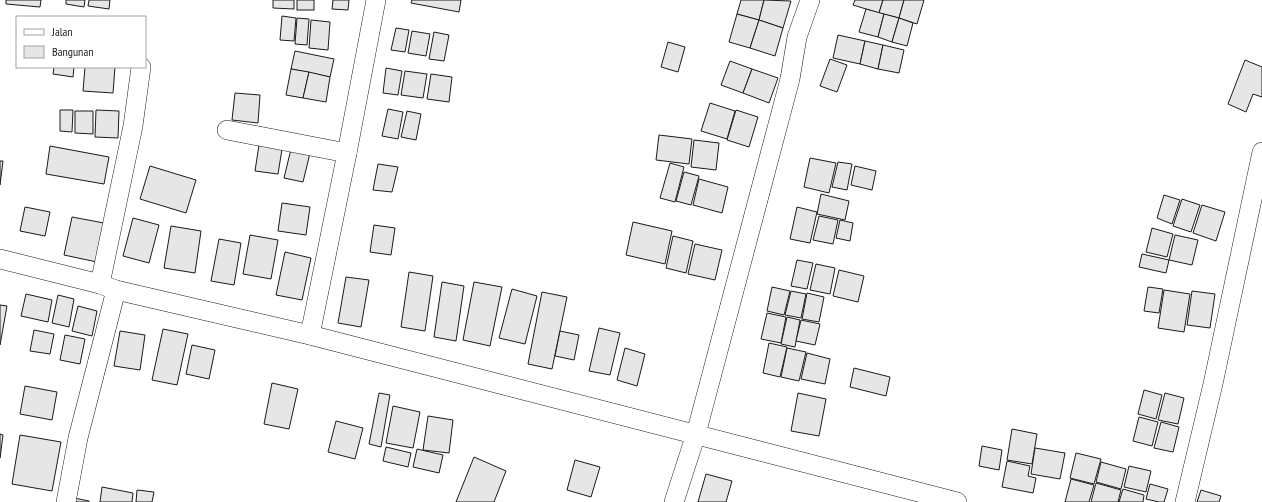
<svg xmlns="http://www.w3.org/2000/svg" width="1262" height="502" viewBox="0 0 1262 502" font-family="'PT Sans Narrow',sans-serif">
  <style>
    .building { fill: #e6e6e6; stroke: #1a1a1a }
    .lines { fill: none; stroke-linecap: round; stroke-linejoin: round }
    .minor-casing { stroke: #1a1a1a; stroke-width: 20 }
    .minor { stroke: #fff; stroke-width: 19 }
  </style>
  <rect width="100%" height="100%" fill="#fff"/>
  <g class="building">
    <path d="M6 0H41L40 7 6 4Z"/>
    <path d="M66 0H85L84 7 66 4Z"/>
    <path d="M89 0H110L109 9 88 6Z"/>
    <path d="M273 0H294V9L273 8Z"/>
    <rect x="297" y="0" width="17" height="10"/>
    <path d="M333 0H349L348 10 332 9Z"/>
    <path d="M412 0H461L459 12 411 3Z"/>
    <path d="M741 0H764L759 20 737 14Z"/>
    <path d="M764 0 791 1 783 28 759 20Z"/>
    <path d="M855 0H883L879 13 853 5Z"/>
    <path d="M883 0H904L899 18 879 13Z"/>
    <path d="M904 0H924L917 24 899 18Z"/>
    <path d="M866 9 884 14 878 37 859 32Z"/>
    <path d="M737 14 759 20 750 48 729 42Z"/>
    <path d="M884 14 899 18 892 42 878 37Z"/>
    <path d="M282 16 296 18 294 41 280 40Z"/>
    <path d="M297 18 309 19 307 45 295 44Z"/>
    <path d="M899 18 913 23 907 46 892 42Z"/>
    <path d="M311 20 330 22 328 50 309 48Z"/>
    <path d="M759 20 783 28 775 56 750 48Z"/>
    <path d="M396 28 409 30 405 52 391 50Z"/>
    <path d="M412 31 430 34 426 56 408 53Z"/>
    <path d="M434 32 449 35 444 61 429 59Z"/>
    <path d="M838 35 865 41 860 64 833 58Z"/>
    <path d="M865 41 883 45 878 69 860 64Z"/>
    <path d="M668 42 685 47 678 72 661 67Z"/>
    <path d="M883 45 904 50 899 73 878 69Z"/>
    <path d="M295 51 334 59 330 77 291 69Z"/>
    <path d="M830 59 847 65 837 92 820 86Z"/>
    <path d="M1245 60 1262 67V97L1253 94 1246 112 1228 104Z"/>
    <path d="M730 61 752 69 743 93 721 85Z"/>
    <path d="M54 67H74L73 77 53 74Z"/>
    <path d="M85 67H115L113 93 83 91Z"/>
    <path d="M386 68 402 71 398 95 383 93Z"/>
    <path d="M291 69 309 72 303 98 286 95Z"/>
    <path d="M752 69 778 78 769 103 743 93Z"/>
    <path d="M405 71 427 74 423 98 401 95Z"/>
    <path d="M309 72 330 77 326 102 303 98Z"/>
    <path d="M431 74 452 77 449 102 427 99Z"/>
    <path d="M235 93 260 95 258 123 232 120Z"/>
    <path d="M710 103 735 111 727 139 701 131Z"/>
    <path d="M388 109 403 112 398 139 382 136Z"/>
    <path d="M60 110H73L72 132 60 131Z"/>
    <path d="M96 110 119 111 118 138 95 137Z"/>
    <path d="M736 110 758 117 749 147 727 140Z"/>
    <path d="M75 111H93V134L75 133Z"/>
    <path d="M407 111 421 114 416 140 401 137Z"/>
    <path d="M659 135 692 139 689 164 656 160Z"/>
    <path d="M694 140 719 143 716 170 691 167Z"/>
    <path d="M259 145 282 149 278 174 255 171Z"/>
    <path d="M50 146 109 157 104 184 46 174Z"/>
    <path d="M291 149 310 153 303 182 284 178Z"/>
    <path d="M810 158 836 163 829 193 804 187Z"/>
    <path d="M0 161H3L0 185Z"/>
    <path d="M838 162 852 164 847 190 832 187Z"/>
    <path d="M670 163 684 167 675 202 660 198Z"/>
    <path d="M378 164 398 167 392 192 373 190Z"/>
    <path d="M150 166 196 180 186 213 140 199Z"/>
    <path d="M855 166 876 171 872 190 851 185Z"/>
    <path d="M684 172 699 176 691 205 676 201Z"/>
    <path d="M699 179 728 187 722 213 693 205Z"/>
    <path d="M821 194 849 201 845 220 817 214Z"/>
    <path d="M1164 195 1180 200 1172 224 1157 218Z"/>
    <path d="M1182 199 1200 205 1191 232 1173 226Z"/>
    <path d="M282 203 310 207 306 235 278 231Z"/>
    <path d="M1202 205 1225 212 1216 241 1193 233Z"/>
    <path d="M25 207 50 212 45 236 20 231Z"/>
    <path d="M797 207 817 212 810 243 790 239Z"/>
    <path d="M819 216 838 220 833 244 813 240Z"/>
    <path d="M72 217 104 223 97 262 64 255Z"/>
    <path d="M133 218 159 225 149 263 123 256Z"/>
    <path d="M840 220 853 223 850 241 836 238Z"/>
    <path d="M633 222 672 231 665 264 626 255Z"/>
    <path d="M374 225 395 228 391 255 370 252Z"/>
    <path d="M171 226 201 231 195 273 164 268Z"/>
    <path d="M1152 228 1173 234 1167 257 1146 252Z"/>
    <path d="M250 235 278 240 271 279 243 274Z"/>
    <path d="M1175 235 1198 240 1192 265 1169 260Z"/>
    <path d="M673 236 693 241 686 273 666 268Z"/>
    <path d="M219 239 241 243 234 285 211 281Z"/>
    <path d="M695 244 722 250 715 280 688 274Z"/>
    <path d="M285 252 311 258 302 300 276 295Z"/>
    <path d="M1142 254 1169 260 1166 273 1139 267Z"/>
    <path d="M797 260 813 263 807 289 791 286Z"/>
    <path d="M816 264 835 268 830 294 810 290Z"/>
    <path d="M839 270 864 276 858 302 833 296Z"/>
    <path d="M409 272 433 276 425 331 401 327Z"/>
    <path d="M346 277 369 280 361 327 338 323Z"/>
    <path d="M442 282 464 286 456 341 434 337Z"/>
    <path d="M474 282 502 287 490 346 463 340Z"/>
    <path d="M772 287 790 291 784 315 767 311Z"/>
    <path d="M1148 287 1163 289 1159 313 1144 311Z"/>
    <path d="M512 289 537 296 525 344 499 338Z"/>
    <path d="M1164 290 1190 294 1184 332 1158 328Z"/>
    <path d="M791 291 806 294 801 318 785 315Z"/>
    <path d="M1192 291 1215 294 1210 328 1187 325Z"/>
    <path d="M542 292 567 297 552 369 528 364Z"/>
    <path d="M807 293 824 297 819 322 802 319Z"/>
    <path d="M26 294 52 300 48 322 21 316Z"/>
    <path d="M58 295 74 299 69 327 52 323Z"/>
    <path d="M0 305 7 306 0 345Z"/>
    <path d="M78 306 97 311 92 336 72 331Z"/>
    <path d="M767 313 786 317 781 343 761 339Z"/>
    <path d="M787 317 800 320 795 347 781 344Z"/>
    <path d="M801 320 820 324 815 345 796 341Z"/>
    <path d="M599 328 620 333 610 375 589 371Z"/>
    <path d="M163 329 188 334 177 385 152 380Z"/>
    <path d="M34 330 54 334 50 354 30 351Z"/>
    <path d="M120 331 145 335 140 370 114 366Z"/>
    <path d="M560 331 579 335 574 360 555 356Z"/>
    <path d="M65 335 85 339 80 364 60 360Z"/>
    <path d="M769 343 787 347 780 377 763 373Z"/>
    <path d="M192 345 215 350 209 379 186 374Z"/>
    <path d="M625 348 645 354 637 386 617 380Z"/>
    <path d="M787 348 806 352 799 381 781 377Z"/>
    <path d="M807 353 830 359 825 384 801 379Z"/>
    <path d="M854 368 890 377 886 396 850 387Z"/>
    <path d="M272 383 298 389 289 429 264 424Z"/>
    <path d="M25 386 57 392 52 420 20 414Z"/>
    <path d="M1144 390 1162 395 1156 419 1138 414Z"/>
    <path d="M379 393 390 395 381 447 369 444Z"/>
    <path d="M798 393 826 399 819 436 791 431Z"/>
    <path d="M1165 393 1184 398 1178 424 1158 420Z"/>
    <path d="M393 406 420 412 413 448 386 443Z"/>
    <path d="M428 416 453 420 449 453 423 450Z"/>
    <path d="M1139 417 1158 422 1152 446 1133 441Z"/>
    <path d="M336 421 363 428 355 459 328 452Z"/>
    <path d="M1161 422 1179 427 1173 452 1154 448Z"/>
    <path d="M1012 429 1037 434 1032 464 1007 460Z"/>
    <path d="M0 434 3 435 0 458Z"/>
    <path d="M20 435 61 442 52 491 12 484Z"/>
    <path d="M982 446 1002 450 999 470 979 466Z"/>
    <path d="M386 447 411 453 408 467 383 461Z"/>
    <path d="M1035 448 1065 453 1060 479 1031 474Z"/>
    <path d="M417 449 443 455 439 473 413 467Z"/>
    <path d="M1076 453 1101 459 1094 484 1070 478Z"/>
    <path d="M474 457 506 471 494 502H456Z"/>
    <path d="M575 460 600 467 591 497 567 490Z"/>
    <path d="M1007 461 1030 466 1028 476 1036 478 1033 493 1002 487Z"/>
    <path d="M1101 462 1126 469 1121 489 1096 482Z"/>
    <path d="M1129 466 1151 471 1146 492 1124 487Z"/>
    <path d="M706 474 732 481 726 502H698Z"/>
    <path d="M1071 479 1094 485 1089 502H1065Z"/>
    <path d="M1096 483 1121 490 1118 502H1091Z"/>
    <path d="M1150 484 1168 489 1164 502H1159L1146 499Z"/>
    <path d="M102 487 133 493 132 502H100Z"/>
    <path d="M1123 489 1144 495 1143 502H1119Z"/>
    <path d="M137 490 154 492 152 502H136Z"/>
    <path d="M1201 490 1221 496 1219 502H1197Z"/>
    <path d="M74 498 89 501V502H73Z"/>
  </g>
  <g class="lines">
    <defs>
      <g id="minor">
        <path d="M227 130 347 153"/>
        <path d="M0 259 100 284 116 290 310 335 957 502"/>
        <path d="M100 284 133 126 141 67"/>
        <path d="M310 335 347 153 376 0"/>
        <path d="M66 502 78 438 116 290"/>
        <path d="M674 502 696 434 790 79 797 37 810 0"/>
        <path d="M1185 502 1213 384 1262 152"/>
      </g>
    </defs>
    <use href="#minor" class="minor-casing"/>
    <use href="#minor" class="minor"/>
  </g>
  <rect x="16" y="16" width="130" height="52" fill="#ffffff" stroke="#a3a3a3"/>
  <rect x="24" y="29" width="20" height="6" fill="#ffffff" stroke="#a3a3a3"/>
  <text x="52" y="36" font-size="12" fill="#1a1a1a">Jalan</text>
  <rect x="24" y="46" width="20" height="12" fill="#e6e6e6" stroke="#a3a3a3"/>
  <text x="52" y="56" font-size="12" fill="#1a1a1a">Bangunan</text>
</svg>
